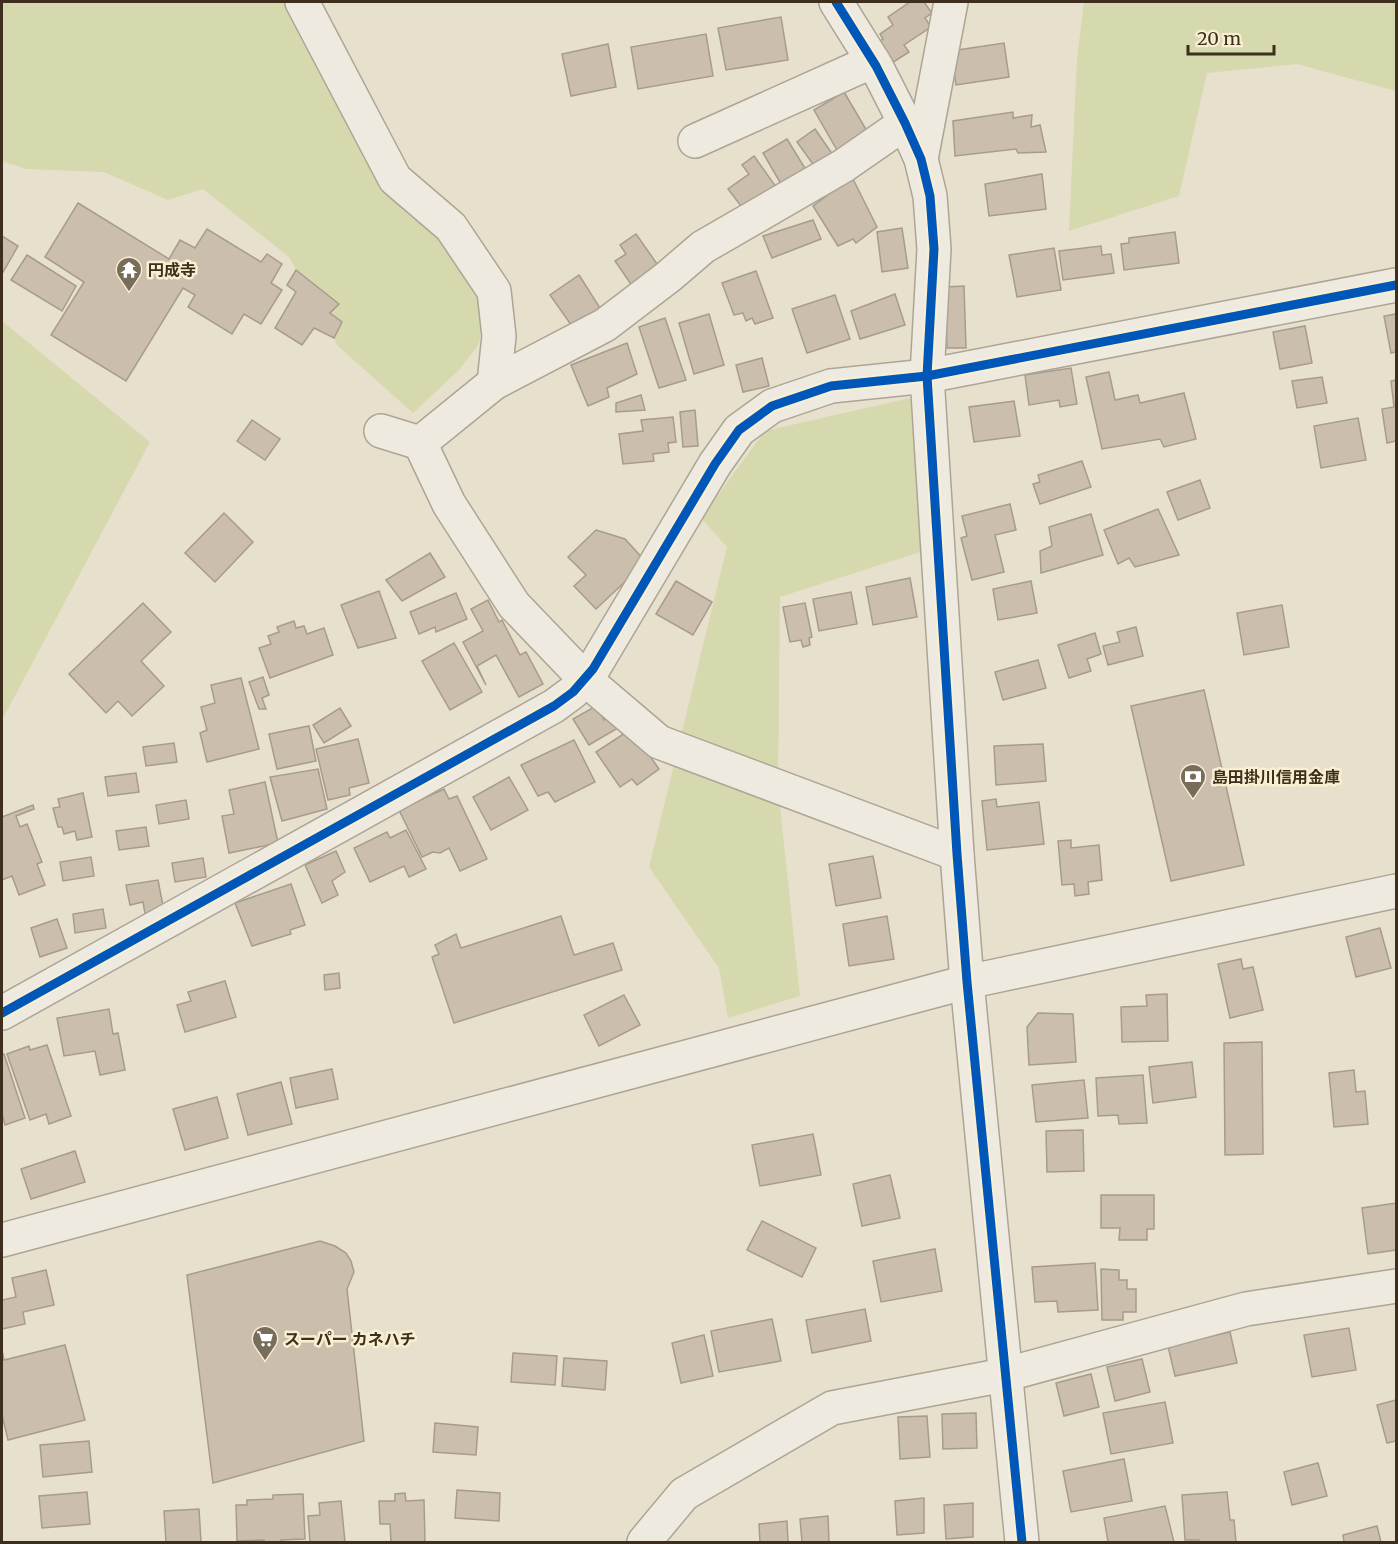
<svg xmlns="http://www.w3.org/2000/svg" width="1398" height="1544" viewBox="0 0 1398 1544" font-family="Merriweather,'Noto Sans JP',serif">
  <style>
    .green { fill: #d6d8ae }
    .building { fill: #ccbead; stroke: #a89b8c; stroke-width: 1.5 }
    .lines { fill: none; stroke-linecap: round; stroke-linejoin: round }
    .minor-casing { stroke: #aca596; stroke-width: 36 }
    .minor { stroke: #efeadf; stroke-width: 33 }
    .cycleway-casing { stroke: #f9f0d2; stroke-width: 13 }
    .cycleway { stroke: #0057b8; stroke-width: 9 }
    .labels { text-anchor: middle; stroke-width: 5; stroke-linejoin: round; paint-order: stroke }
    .poi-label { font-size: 16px; font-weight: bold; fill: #3d2e1d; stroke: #f9f0d2; text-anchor: start }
  </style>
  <rect width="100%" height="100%" fill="#e7e0cd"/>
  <g class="green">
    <path d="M2 2H288L327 67 349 130 405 212 452 248 485 303 479 344 459 370 413 413 338 346 289 257 203 189 168 200 104 172 26 169 2 161Z"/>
    <path d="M1084 2H1396V91L1297 64 1207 73 1179 196 1069 231 1077 59Z"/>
    <path d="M2 321 150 442 2 720Z"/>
    <path d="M910 398 923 551 780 597 778 787 800 996 728 1018 719 968 649 867 727 547 701 518 765 431Z"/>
  </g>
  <g class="building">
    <path d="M910 2H924L932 13 925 18 931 27 904 45 909 52 892 63 877 43 883 39 880 34 893 25 888 17Z"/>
    <path d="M781 17 788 60 726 70 718 28Z"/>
    <path d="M706 34 713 76 638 89 631 47Z"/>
    <path d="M1004 43 1009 77 956 85 951 51Z"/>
    <path d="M608 44 616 87 571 96 562 54Z"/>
    <path d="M844 92 867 131 837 150 814 110Z"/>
    <path d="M1013 112V118L1032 115 1031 127 1040 125 1046 152 1018 153 1016 149 955 156 953 121Z"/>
    <path d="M815 129 833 155 815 167 797 142Z"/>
    <path d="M787 139 806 170 781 184 763 153Z"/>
    <path d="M754 156 779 191 747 214 728 189 749 174 742 165Z"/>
    <path d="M1042 174 1046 209 989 216 985 184Z"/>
    <path d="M852 177 877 227 856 243 853 239 838 246 813 206Z"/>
    <path d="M78 203 169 259 180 240 195 248 207 229 261 262 267 254 282 264 271 283 282 290 261 324 244 314 232 334 188 307 195 295 183 288 126 381 51 335 84 282 45 257Z"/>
    <path d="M813 220 821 239 772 258 763 236Z"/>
    <path d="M902 228 908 268 882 272 877 232Z"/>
    <path d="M1175 232 1179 263 1124 270 1121 244 1129 243V238Z"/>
    <path d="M636 234 662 271 635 290 615 261 626 254 620 245Z"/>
    <path d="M2 236 18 246 2 274Z"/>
    <path d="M1101 246 1102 255 1111 254 1114 273 1063 280 1059 251Z"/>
    <path d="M1054 248 1061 290 1017 297 1009 255Z"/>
    <path d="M27 255 76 286 62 311 11 280Z"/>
    <path d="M296 270 339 304 330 313 342 322 334 338 314 328 302 345 275 328 296 292 287 285Z"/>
    <path d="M756 271 773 318 755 324 752 318 746 321 743 313 734 315 722 283Z"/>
    <path d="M579 275 600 308 574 329 550 295Z"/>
    <path d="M964 286 966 348H947L945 287Z"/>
    <path d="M895 294 905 325 860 339 851 311Z"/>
    <path d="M835 295 850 339 807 353 792 309Z"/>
    <path d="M709 314 724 365 694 374 679 323Z"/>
    <path d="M1396 314V352L1391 353 1384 316Z"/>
    <path d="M665 318 686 380 659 388 639 327Z"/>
    <path d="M1305 326 1312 363 1280 369 1273 332Z"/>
    <path d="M627 343 637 374 607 388 609 397 588 406 571 365Z"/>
    <path d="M762 358 769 386 743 392 736 365Z"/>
    <path d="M1071 368 1077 404 1060 407 1059 400 1029 405 1025 375Z"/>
    <path d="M1109 372 1115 400 1138 395 1140 403 1184 393 1196 439 1164 447 1160 439 1102 449 1086 377Z"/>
    <path d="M1322 377 1327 403 1297 408 1292 381Z"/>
    <path d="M1396 380V441L1387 443 1382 409 1394 407 1391 381Z"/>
    <path d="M641 395 645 410 616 412V403Z"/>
    <path d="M1014 401 1020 436 974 442 969 407Z"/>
    <path d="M695 410 698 446 683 447 680 412Z"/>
    <path d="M673 417 676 442 668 443 669 452 653 454 654 461 623 464 619 434 643 431 641 420Z"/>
    <path d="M1358 418 1366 460 1321 468 1314 426Z"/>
    <path d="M252 420 280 439 265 460 237 441Z"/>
    <path d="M1082 461 1091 487 1040 504 1033 484 1040 482 1038 475Z"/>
    <path d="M1200 480 1210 508 1178 520 1167 492Z"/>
    <path d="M1010 504 1016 530 995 535 1004 572 972 580 961 538 967 536 962 516Z"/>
    <path d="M1158 509 1179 555 1135 567 1129 558 1118 564 1104 530Z"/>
    <path d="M224 513 253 542 215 582 185 553Z"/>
    <path d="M1091 514 1103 555 1041 573 1040 551 1052 546 1049 527Z"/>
    <path d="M596 530 625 539 646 562 596 609 574 586 586 575 568 557Z"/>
    <path d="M430 553 445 577 402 601 386 580Z"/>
    <path d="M910 578 917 617 873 625 866 587Z"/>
    <path d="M676 581 712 602 693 635 656 614Z"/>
    <path d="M1031 581 1037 613 998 620 993 589Z"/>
    <path d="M379 591 396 638 358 648 341 605Z"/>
    <path d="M851 592 857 624 819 631 813 599Z"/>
    <path d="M456 593 467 619 436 632 435 627 419 634 410 612Z"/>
    <path d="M488 600 499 622 502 620 520 655 526 652 543 684 519 697 496 655 477 666 486 685 463 642 483 631 471 609Z"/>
    <path d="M143 603 171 632 141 661 164 686 132 716 118 701 106 713 69 674Z"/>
    <path d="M805 603 812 637 809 638 810 645 803 647 801 640 790 642 783 607Z"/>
    <path d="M1282 605 1289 647 1244 655 1237 613Z"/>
    <path d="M294 621 296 628 304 626 307 634 324 628 333 655 270 678 259 648 271 644 268 636 279 632 277 627Z"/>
    <path d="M1136 627 1143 656 1108 665 1103 646 1120 642 1117 632Z"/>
    <path d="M1095 633 1101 654 1087 659 1091 671 1069 678 1058 645Z"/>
    <path d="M454 643 482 692 450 710 422 661Z"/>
    <path d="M1038 660 1046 688 1003 700 995 672Z"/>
    <path d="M263 677 269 695 262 698 266 709H259L249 682Z"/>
    <path d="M241 678 259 749 207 762 200 733 207 730 201 707 215 703 211 685Z"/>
    <path d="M1204 690 1244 865 1171 881 1131 706Z"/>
    <path d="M596 706 604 720 611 716 618 728 589 745 573 719Z"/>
    <path d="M340 708 351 726 324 743 313 725Z"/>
    <path d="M309 726 316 761 277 769 269 734Z"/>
    <path d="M631 729 659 769 637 785 632 779 620 787 596 752Z"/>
    <path d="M358 739 369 783 349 788 350 795 328 800 316 749Z"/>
    <path d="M574 740 595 782 555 802 548 792 538 796 521 765Z"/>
    <path d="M174 743 177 762 146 766 143 747Z"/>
    <path d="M1043 744 1046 781 996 785 994 746Z"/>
    <path d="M318 769 327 809 282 821 270 777Z"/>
    <path d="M136 773 139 792 108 796 105 777Z"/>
    <path d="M509 777 528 810 491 830 473 797Z"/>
    <path d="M265 782 278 843 229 853 222 816 234 814 229 790Z"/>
    <path d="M444 789 449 799 457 796 487 859 460 871 449 848 440 853 433 852 422 857 399 810Z"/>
    <path d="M83 793 92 837 77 840 75 831 64 834 62 827H58L53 808 60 807 58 799Z"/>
    <path d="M996 799 997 807 1039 802 1044 844 987 850 982 801Z"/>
    <path d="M186 800 189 819 159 824 156 805Z"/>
    <path d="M33 805 34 809 16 816 20 827 27 824 42 862 37 864 45 885 19 895 12 876 2 880V817Z"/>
    <path d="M146 827 149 846 119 850 116 831Z"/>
    <path d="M406 830 426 869 409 877 404 866 370 882 354 848 387 832 390 838Z"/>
    <path d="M1071 840V848L1099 845 1102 880 1088 882 1089 894 1075 896 1074 884 1062 885 1058 841Z"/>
    <path d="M336 851 345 872 332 881 338 895 322 903 305 865Z"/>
    <path d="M873 856 881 898 836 906 829 864Z"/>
    <path d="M91 857 94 876 63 881 60 862Z"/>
    <path d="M203 858 206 877 175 882 172 863Z"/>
    <path d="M158 880 164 911 145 914 143 902 130 905 126 885Z"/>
    <path d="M291 884 305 925 290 930 291 934 252 946 235 903Z"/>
    <path d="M103 909 106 928 75 933 73 914Z"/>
    <path d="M561 916 574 955 613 943 622 970 454 1023 432 957 439 954 435 945 456 934 461 948Z"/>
    <path d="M887 916 894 959 849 966 843 924Z"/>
    <path d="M57 919 67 948 40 957 31 928Z"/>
    <path d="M1380 928 1391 968 1356 977 1346 937Z"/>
    <path d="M1241 959 1243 969 1253 967 1263 1010 1230 1018 1218 964Z"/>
    <path d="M339 973 340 988 325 990 324 975Z"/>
    <path d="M225 981 236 1017 185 1032 177 1005 191 1001 188 992Z"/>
    <path d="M1167 994 1168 1041 1122 1042 1121 1007 1147 1006 1146 995Z"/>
    <path d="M624 995 640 1025 599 1046 584 1015Z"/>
    <path d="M109 1009 113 1034 118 1033 125 1070 100 1075 95 1051 64 1056 57 1018Z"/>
    <path d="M1038 1013 1073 1014 1076 1062 1029 1065 1027 1027Z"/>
    <path d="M1262 1042 1263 1154 1225 1155 1224 1043Z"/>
    <path d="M47 1045 71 1116 49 1124 46 1114 30 1120 7 1054 29 1046 30 1050Z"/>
    <path d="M4 1054 25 1118 5 1125 2 1114V1055Z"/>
    <path d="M1192 1062 1196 1097 1153 1103 1149 1067Z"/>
    <path d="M332 1069 338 1099 296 1108 290 1078Z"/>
    <path d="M1354 1070 1356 1092 1365 1091 1368 1124 1334 1127 1329 1073Z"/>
    <path d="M1143 1075 1147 1123 1119 1124 1118 1115 1098 1116 1096 1078Z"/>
    <path d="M1084 1080 1088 1118 1036 1122 1032 1085Z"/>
    <path d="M281 1082 292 1124 248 1135 237 1094Z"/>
    <path d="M217 1097 228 1138 185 1150 173 1109Z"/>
    <path d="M1083 1130 1084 1171 1047 1172 1046 1131Z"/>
    <path d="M813 1134 821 1175 760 1186 752 1145Z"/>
    <path d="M75 1151 85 1182 31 1199 21 1169Z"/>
    <path d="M890 1175 900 1218 862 1226 853 1184Z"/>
    <path d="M1101 1195H1154V1229H1147V1240H1119L1120 1228H1101Z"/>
    <path d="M1396 1203V1250L1368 1254 1362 1208Z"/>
    <path d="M762 1221 816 1248 802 1277 747 1250Z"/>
    <path d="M320 1241 335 1246 346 1253 351 1261 354 1272 347 1289 364 1441 213 1483 187 1275Z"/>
    <path d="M935 1249 942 1291 881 1302 873 1261Z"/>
    <path d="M1095 1263 1098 1310 1058 1312 1057 1301 1035 1302 1032 1267Z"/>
    <path d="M1101 1269 1119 1270V1280H1127V1289H1136V1312H1123V1320H1102Z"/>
    <path d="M46 1270 54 1305 23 1312 25 1324 2 1329V1300L16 1297 12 1278Z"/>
    <path d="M865 1309 871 1341 812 1353 806 1320Z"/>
    <path d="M772 1319 781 1361 719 1372 711 1331Z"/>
    <path d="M1349 1328 1356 1370 1312 1377 1304 1335Z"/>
    <path d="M1230 1332 1237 1363 1175 1376 1168 1346Z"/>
    <path d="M704 1335 713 1376 681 1383 672 1343Z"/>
    <path d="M65 1345 85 1420 8 1440 2 1415V1350L4 1360Z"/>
    <path d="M513 1353 557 1356 555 1385 511 1382Z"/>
    <path d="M564 1358 607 1361 605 1390 562 1386Z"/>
    <path d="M1142 1359 1150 1392 1115 1401 1107 1367Z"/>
    <path d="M1091 1374 1099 1407 1064 1416 1056 1383Z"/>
    <path d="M1396 1400V1441L1387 1443 1377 1405Z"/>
    <path d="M1165 1402 1173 1443 1111 1454 1103 1413Z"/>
    <path d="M976 1413 977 1448 943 1449 942 1414Z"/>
    <path d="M927 1416 930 1457 900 1459 898 1417Z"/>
    <path d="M435 1423 478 1427 476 1455 433 1452Z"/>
    <path d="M89 1441 92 1472 43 1477 40 1445Z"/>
    <path d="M1124 1459 1132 1501 1071 1512 1063 1471Z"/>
    <path d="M1318 1463 1327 1496 1292 1505 1284 1472Z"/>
    <path d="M457 1490 500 1493 499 1521 455 1518Z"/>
    <path d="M87 1492 90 1524 42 1528 39 1496Z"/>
    <path d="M1227 1492 1230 1520H1234L1236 1542H1199V1540H1185L1182 1495Z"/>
    <path d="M405 1493 406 1501 424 1500 425 1542H391L390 1524H380L379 1501H395V1494Z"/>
    <path d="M303 1494 305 1539 281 1540V1542H264V1540L237 1541 236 1505H247V1500L273 1499V1495Z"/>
    <path d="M924 1498V1533L897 1535 895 1501Z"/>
    <path d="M341 1501 345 1542H310L308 1516 320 1515 319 1503Z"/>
    <path d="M973 1503V1537L946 1539 944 1505Z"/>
    <path d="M1165 1506 1174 1542H1108L1104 1518Z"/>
    <path d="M199 1509 201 1542H166L164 1511Z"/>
    <path d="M828 1516 829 1542H802L800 1519Z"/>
    <path d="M787 1521 788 1542H760L759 1524Z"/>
    <path d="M1377 1526 1381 1542H1344L1343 1535Z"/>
  </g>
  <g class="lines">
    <defs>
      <g id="minor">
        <path d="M302 2 395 179 451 227 494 291 499 336 494 383 420 443"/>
        <path d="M836 2 876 66 905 123 921 159 930 196 934 249 927 376 957 854 967 982 1022 1542"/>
        <path d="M695 141 873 61"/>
        <path d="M921 159 951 2"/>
        <path d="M494 383 605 325 668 277 703 247 843 166 905 123"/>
        <path d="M381 431 420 443 449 504 514 605 585 679 659 742 957 854"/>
        <path d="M2 1013 554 706 573 692 593 669 715 464 739 430 772 406 831 386 927 376 1396 285"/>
        <path d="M2 1240 967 982 1396 891"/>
        <path d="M644 1542 684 1494 832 1408 1004 1375 1246 1309 1396 1286"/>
      </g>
    </defs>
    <use href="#minor" class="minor-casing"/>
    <use href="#minor" class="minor"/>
    <defs>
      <g id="cycleway">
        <path d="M836 2 876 66 905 123 921 159 930 196 934 249 927 376 957 854 967 982 1022 1542"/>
        <path d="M2 1013 554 706 573 692 593 669 715 464 739 430 772 406 831 386 927 376 1396 285"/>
      </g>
    </defs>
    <use href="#cycleway" class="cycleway-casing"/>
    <use href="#cycleway" class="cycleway"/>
  </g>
  <defs>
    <symbol id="temple-pin" viewBox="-11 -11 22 30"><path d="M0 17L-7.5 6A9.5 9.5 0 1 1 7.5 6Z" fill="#786c5b" stroke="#f9f0d2"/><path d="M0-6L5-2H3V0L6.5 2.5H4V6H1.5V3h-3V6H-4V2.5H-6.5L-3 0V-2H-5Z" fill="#fff"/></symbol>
    <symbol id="bank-pin" viewBox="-11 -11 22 30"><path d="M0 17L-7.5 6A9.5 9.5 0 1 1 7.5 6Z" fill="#786c5b" stroke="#f9f0d2"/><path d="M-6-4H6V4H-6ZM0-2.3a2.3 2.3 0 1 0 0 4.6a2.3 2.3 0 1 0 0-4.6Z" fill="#fff"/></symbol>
    <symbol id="supermarket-pin" viewBox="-11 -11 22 30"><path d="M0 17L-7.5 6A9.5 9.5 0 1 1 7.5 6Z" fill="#786c5b" stroke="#f9f0d2"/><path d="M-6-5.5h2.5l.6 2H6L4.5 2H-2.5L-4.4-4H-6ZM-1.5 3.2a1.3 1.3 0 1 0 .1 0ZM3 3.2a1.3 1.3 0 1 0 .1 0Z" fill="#fff"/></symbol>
  </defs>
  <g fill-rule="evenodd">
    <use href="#temple-pin" x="114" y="255" width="30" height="40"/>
    <use href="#bank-pin" x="1178" y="762" width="30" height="40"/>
    <use href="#supermarket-pin" x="250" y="1324" width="30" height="40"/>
  </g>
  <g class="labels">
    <g class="poi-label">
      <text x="148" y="276">円成寺</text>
      <text x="1212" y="783">島田掛川信用金庫</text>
      <text x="284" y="1345">スーパー カネハチ</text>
    </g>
  </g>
  <rect width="1398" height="1544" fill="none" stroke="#3d2e1d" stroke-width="6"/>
  <path d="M1188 45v9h86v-9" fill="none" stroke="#3d2e1d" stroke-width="3"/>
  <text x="1197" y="45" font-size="18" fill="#3d2e1d" stroke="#f9f0d2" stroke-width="4.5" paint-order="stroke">20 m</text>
</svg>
